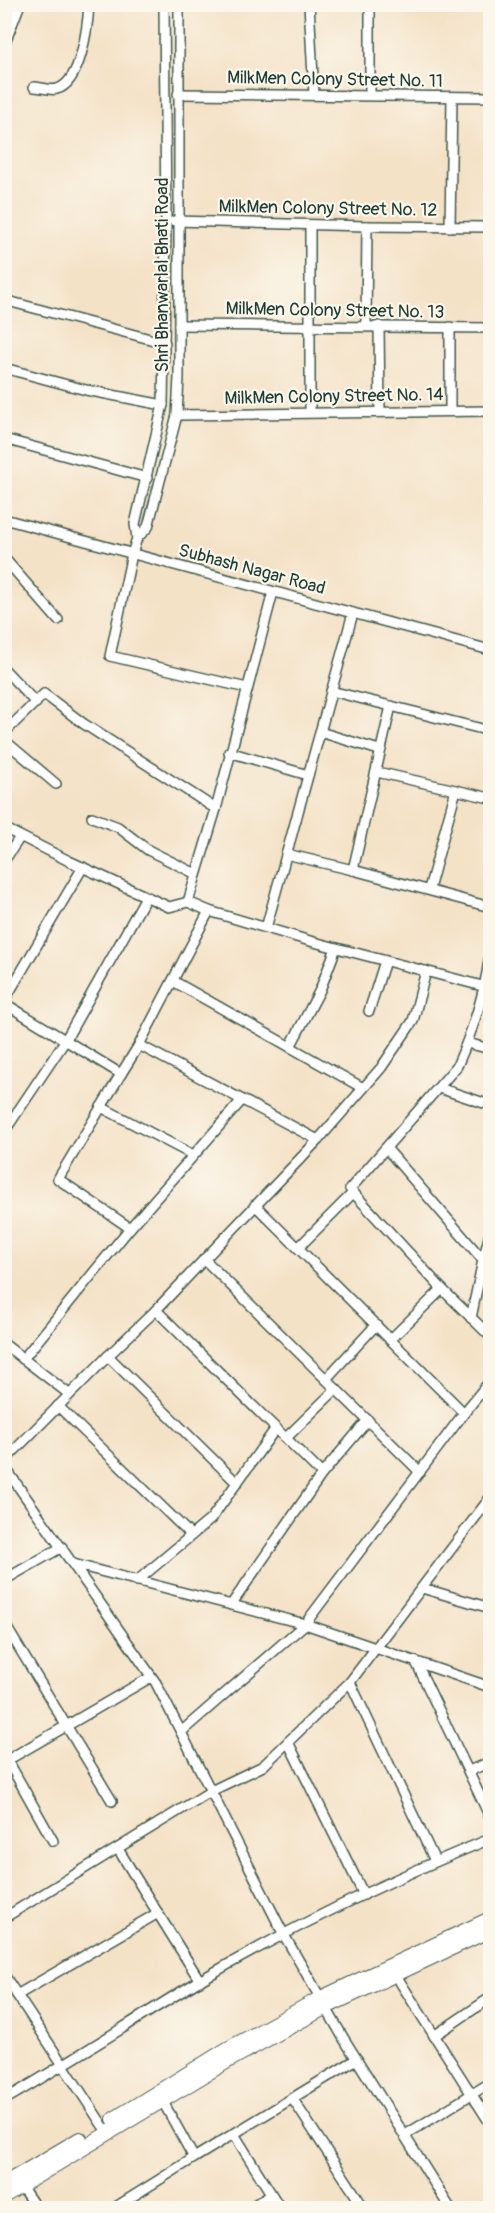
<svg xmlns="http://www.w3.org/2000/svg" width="495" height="2213" viewBox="0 0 495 2213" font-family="Pangolin,sans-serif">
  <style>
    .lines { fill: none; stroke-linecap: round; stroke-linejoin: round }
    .street-casing { stroke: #3f564a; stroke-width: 12 }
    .secondary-casing { stroke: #3f564a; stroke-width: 16 }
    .street { stroke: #fff; stroke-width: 9 }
    .secondary { stroke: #fff; stroke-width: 14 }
    .labels { text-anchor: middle; stroke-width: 4.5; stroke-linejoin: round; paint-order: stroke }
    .street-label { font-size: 18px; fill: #1f3d34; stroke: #fbf7ec }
  </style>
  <rect width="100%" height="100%" fill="#fbf7ec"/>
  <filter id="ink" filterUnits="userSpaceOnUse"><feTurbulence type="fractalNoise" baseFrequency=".0167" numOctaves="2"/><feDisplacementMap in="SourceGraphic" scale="12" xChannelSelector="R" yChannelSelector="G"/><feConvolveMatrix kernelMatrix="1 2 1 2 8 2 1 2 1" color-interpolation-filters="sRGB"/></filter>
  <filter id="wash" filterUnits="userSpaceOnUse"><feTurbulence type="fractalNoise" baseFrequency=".008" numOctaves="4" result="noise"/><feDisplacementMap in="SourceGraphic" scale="24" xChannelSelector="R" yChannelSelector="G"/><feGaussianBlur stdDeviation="1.35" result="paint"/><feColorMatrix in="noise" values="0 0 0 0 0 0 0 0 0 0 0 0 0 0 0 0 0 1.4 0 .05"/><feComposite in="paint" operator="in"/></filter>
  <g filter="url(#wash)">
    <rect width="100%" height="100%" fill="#f4e2c7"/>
  </g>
  <g filter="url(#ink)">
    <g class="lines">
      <defs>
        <g id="street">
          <path d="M164 4 166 222 163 405 135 524 137 538 132 554 110 656 247 688"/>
          <path d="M309 4 314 95"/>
          <path d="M4 45 20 4"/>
          <path d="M34 87C40 87 51 91 57 89 81 83 88 25 89 4"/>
          <path d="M178 94 490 97"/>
          <path d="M370 94V4"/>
          <path d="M174 221 367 226 490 227"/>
          <path d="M310 225V412"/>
          <path d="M450 227 452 97"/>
          <path d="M4 300 165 343"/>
          <path d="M179 325 490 328"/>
          <path d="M366 326 367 226"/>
          <path d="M379 326 380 411"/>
          <path d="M450 327V411"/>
          <path d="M4 368 86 390 163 405"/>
          <path d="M177 415 490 411"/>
          <path d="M4 439 147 478"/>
          <path d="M4 519 490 650"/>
          <path d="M137 538 148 527 177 415 179 377V4"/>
          <path d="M4 558 58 620"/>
          <path d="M4 669 36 703"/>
          <path d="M331 691 490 731"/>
          <path d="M320 732 379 750"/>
          <path d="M4 733 44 694 84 724 216 809"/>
          <path d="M4 740 56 784"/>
          <path d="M229 752 308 775"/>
          <path d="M377 772 490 798"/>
          <path d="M92 817 118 827 148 850 196 874"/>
          <path d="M4 828 69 861 169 907 188 902"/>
          <path d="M286 854 353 870 490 907"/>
          <path d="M4 861 20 837"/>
          <path d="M353 870 391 706"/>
          <path d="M429 889 456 790"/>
          <path d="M209 911 310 941 490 988"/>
          <path d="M266 928 353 613"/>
          <path d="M490 954C485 993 473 1030 457 1066L350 1189 442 1289 490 1336"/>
          <path d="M173 981 363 1088"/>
          <path d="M4 1001 83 867"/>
          <path d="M4 1003 121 1074 139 1045"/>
          <path d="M369 1011 385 961"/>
          <path d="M467 1043 490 1049"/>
          <path d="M290 1047 320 990 336 948"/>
          <path d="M121 1074 58 1179 130 1228 242 1100"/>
          <path d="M439 1088 490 1105"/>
          <path d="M101 1107 193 1155"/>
          <path d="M4 1132 65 1041 146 897"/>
          <path d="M318 1140 381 1068 413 1021 426 971"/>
          <path d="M386 1148 483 1260 490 1234"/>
          <path d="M255 1205 464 1413"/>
          <path d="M298 1248 353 1193"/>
          <path d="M204 1259 420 1472"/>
          <path d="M156 1310 322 1474 368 1420"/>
          <path d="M471 1318 483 1260"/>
          <path d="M390 1340 442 1289"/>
          <path d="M4 1344 69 1394"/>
          <path d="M108 1356 237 1483"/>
          <path d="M23 1359 130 1228"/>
          <path d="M326 1379 376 1325"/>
          <path d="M490 1381 464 1413 305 1624 490 1687"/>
          <path d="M58 1406 191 1535"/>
          <path d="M286 1438 336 1389"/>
          <path d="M4 1461 108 1356 156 1310 318 1140 139 1045 209 911 188 902 216 809 273 592"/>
          <path d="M4 1466 156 1683 284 1935 344 2039 450 2208"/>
          <path d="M73 1564 305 1624"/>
          <path d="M4 1580 62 1547"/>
          <path d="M137 1581 211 1519 276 1428"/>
          <path d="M422 1588 490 1608"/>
          <path d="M231 1605 322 1474"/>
          <path d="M4 1623 112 1801"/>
          <path d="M416 1662 490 1817"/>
          <path d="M350 1682 435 1861"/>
          <path d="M181 1732 305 1624"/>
          <path d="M288 1742 364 1895"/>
          <path d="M8 1761 53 1841"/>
          <path d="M4 1762 151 1677"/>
          <path d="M469 1771 490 1762"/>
          <path d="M118 1849 200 1981"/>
          <path d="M4 1918 211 1791 263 1766 350 1682 490 1498"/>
          <path d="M395 1974 490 2123"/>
          <path d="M4 1975 103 2126"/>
          <path d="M17 1995 158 1913"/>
          <path d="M434 2036 490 1998"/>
          <path d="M292 2098 364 2208"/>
          <path d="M4 2100C70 2062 134 2020 199 1981 292 1927 391 1879 490 1839"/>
          <path d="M162 2100 194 2158 357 2059"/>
          <path d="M234 2134 280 2208"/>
          <path d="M405 2135 490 2083"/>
          <path d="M21 2186 36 2208"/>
          <path d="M114 2208 194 2158"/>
          <path d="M250 2208 271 2194"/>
        </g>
        <g id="secondary">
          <path d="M114 2119 226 2050 321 1998 490 1919"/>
          <path d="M4 2184 80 2139"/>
          <path d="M4 2196 231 2059 326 2007 490 1930"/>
        </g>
      </defs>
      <use href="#street" class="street-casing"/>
      <use href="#secondary" class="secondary-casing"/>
      <use href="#street" class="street"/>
      <use href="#secondary" class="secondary"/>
    </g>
  </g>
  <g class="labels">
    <g class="street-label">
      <text transform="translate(335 79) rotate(1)" y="6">MilkMen Colony Street No. 11</text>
      <text transform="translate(328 208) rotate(1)" y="6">MilkMen Colony Street No. 12</text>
      <text transform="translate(162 275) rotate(-90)" y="6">Shri Bhanwarlal Bhati Road</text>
      <text transform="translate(335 310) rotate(1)" y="6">MilkMen Colony Street No. 13</text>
      <text transform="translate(334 396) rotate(-1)" y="6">MilkMen Colony Street No. 14</text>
      <text transform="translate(252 569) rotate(15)" y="6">Subhash Nagar Road</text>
    </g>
  </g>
  <rect width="495" height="2213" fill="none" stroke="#fbf7ec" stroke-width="24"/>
</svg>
